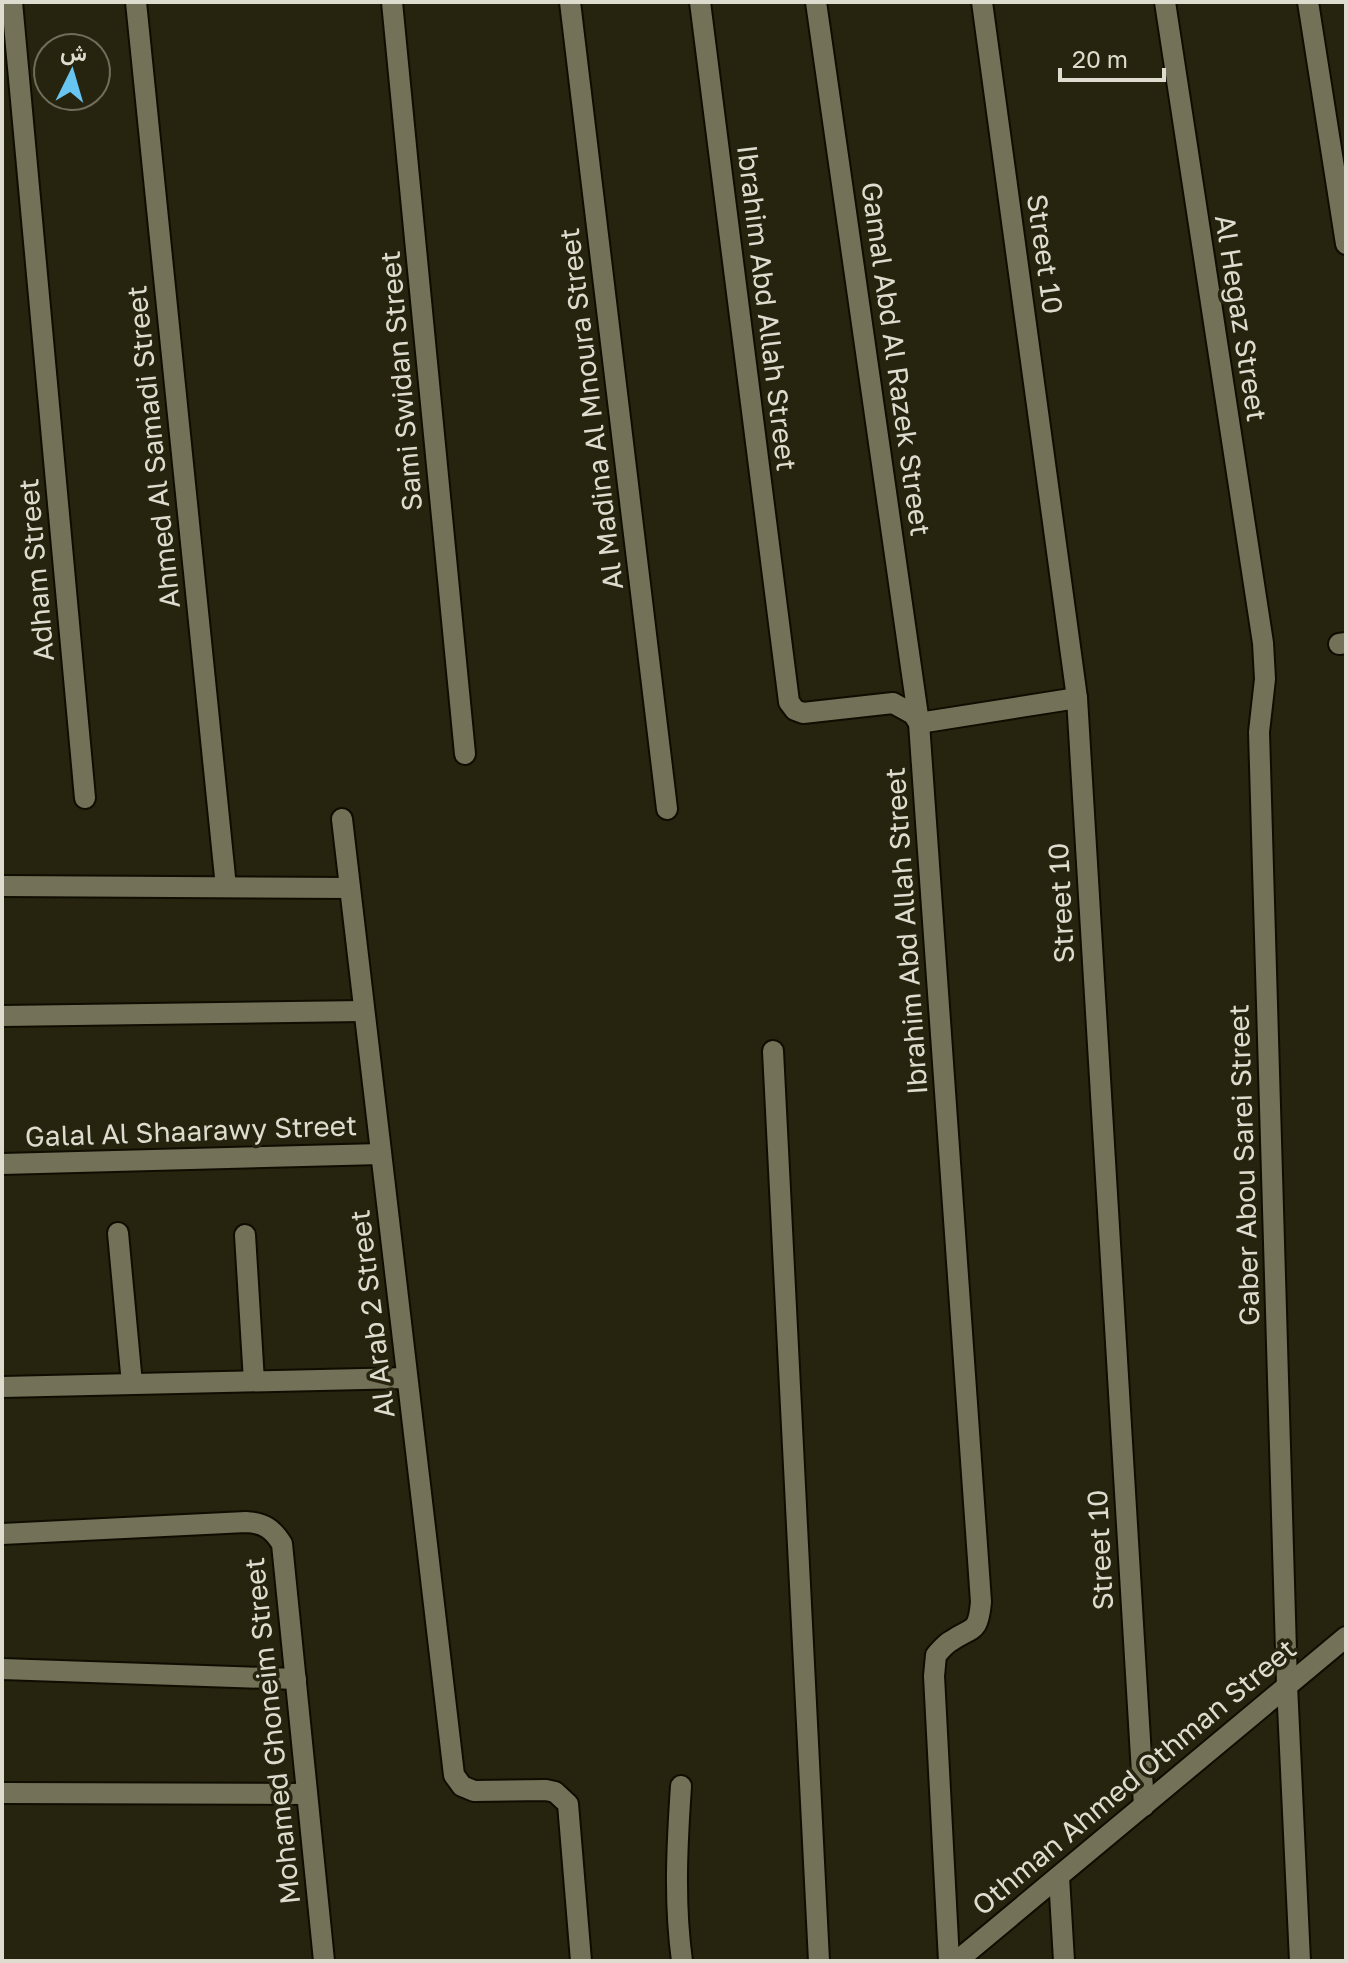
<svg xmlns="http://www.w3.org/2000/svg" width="1348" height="1963" viewBox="0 0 1348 1963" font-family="'Golos Text',Vazirmatn,sans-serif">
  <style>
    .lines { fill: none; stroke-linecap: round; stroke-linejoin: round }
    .street-casing { stroke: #0f0d00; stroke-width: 24 }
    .secondary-casing { stroke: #0f0d00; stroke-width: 24 }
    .street { stroke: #737158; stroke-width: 20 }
    .secondary { stroke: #737158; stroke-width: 20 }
    .labels { text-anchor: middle; stroke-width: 7; stroke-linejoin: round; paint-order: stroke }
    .street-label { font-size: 28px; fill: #dddccf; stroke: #26240e }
  </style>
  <rect width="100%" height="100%" fill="#26240e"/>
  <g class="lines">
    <defs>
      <g id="street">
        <path d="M12 2 85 798"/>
        <path d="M136 2 226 887"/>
        <path d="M392 2 465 754"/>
        <path d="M570 2 667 809"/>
        <path d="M700 2 789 702 795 710 803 713 893 703 913 714 919 723"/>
        <path d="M816 2 919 723 981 1602C978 1634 973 1626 951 1641 945 1644 941 1650 936 1655L934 1676 949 1961"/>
        <path d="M982 2 1077 698 1144 1806"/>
        <path d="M1165 2 1263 643 1265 679 1259 732 1287 1685 1300 1961"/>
        <path d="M1308 2 1346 244"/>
        <path d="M1339 644 1346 643"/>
        <path d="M919 723 1077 698"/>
        <path d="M342 819 454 1775 462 1786 474 1791 546 1790 555 1792 568 1804 581 1961"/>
        <path d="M2 886 350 888"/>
        <path d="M2 1016 364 1011"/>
        <path d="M773 1051 819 1961"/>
        <path d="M2 1164 381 1154"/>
        <path d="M118 1233 132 1384"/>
        <path d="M245 1235 254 1381"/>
        <path d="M2 1387 407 1378"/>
        <path d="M2 1534 246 1522C264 1523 273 1529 282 1544L324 1961"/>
        <path d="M2 1669 296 1679"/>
        <path d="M681 1786C677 1845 674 1903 682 1961"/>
        <path d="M2 1793 307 1794"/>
        <path d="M1059 1877 1064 1961"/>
      </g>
      <path id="secondary" d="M957 1961 1346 1637"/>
    </defs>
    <use href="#street" class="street-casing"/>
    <use href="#secondary" class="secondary-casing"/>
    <use href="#street" class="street"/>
    <use href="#secondary" class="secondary"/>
  </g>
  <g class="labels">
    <g class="street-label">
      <text transform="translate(1045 254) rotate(82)" y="10">Street 10</text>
      <text transform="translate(767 308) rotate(83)" y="10">Ibrahim Abd Allah Street</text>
      <text transform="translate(1241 318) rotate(81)" y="10">Al Hegaz Street</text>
      <text transform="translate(896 359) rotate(82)" y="10">Gamal Abd Al Razek Street</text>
      <text transform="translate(401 381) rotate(-95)" y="10">Sami Swidan Street</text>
      <text transform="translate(591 409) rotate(-97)" y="10">Al Madina Al Mnoura Street</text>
      <text transform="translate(153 447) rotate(-96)" y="10">Ahmed Al Samadi Street</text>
      <text transform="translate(36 570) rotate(-95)" y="10">Adham Street</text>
      <text transform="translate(1061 903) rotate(-93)" y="10">Street 10</text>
      <text transform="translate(906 931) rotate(-94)" y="10">Ibrahim Abd Allah Street</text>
      <text transform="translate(191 1131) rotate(-2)" y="10">Galal Al Shaarawy Street</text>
      <text transform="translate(1244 1165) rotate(-92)" y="10">Gaber Abou Sarei Street</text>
      <text transform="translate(372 1314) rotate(-97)" y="10">Al Arab 2 Street</text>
      <text transform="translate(1100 1550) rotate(-93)" y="10">Street 10</text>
      <text transform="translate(272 1731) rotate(-96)" y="10">Mohamed Ghoneim Street</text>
      <text transform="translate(1134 1777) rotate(-40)" y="10">Othman Ahmed Othman Street</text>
    </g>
  </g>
  <rect width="1348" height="1963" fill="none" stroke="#dddccf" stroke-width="8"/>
  <g transform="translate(72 72) rotate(5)"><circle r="38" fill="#26240e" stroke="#6f6e5b" stroke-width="2"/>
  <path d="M0-6L14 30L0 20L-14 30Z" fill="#68c4f0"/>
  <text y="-12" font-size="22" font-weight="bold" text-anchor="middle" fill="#dddccf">ش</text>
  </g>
  <path d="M1060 68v12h104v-12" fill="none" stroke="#dddccf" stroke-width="4"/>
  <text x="1072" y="68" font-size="24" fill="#dddccf" stroke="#26240e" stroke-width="6" paint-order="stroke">20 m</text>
</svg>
